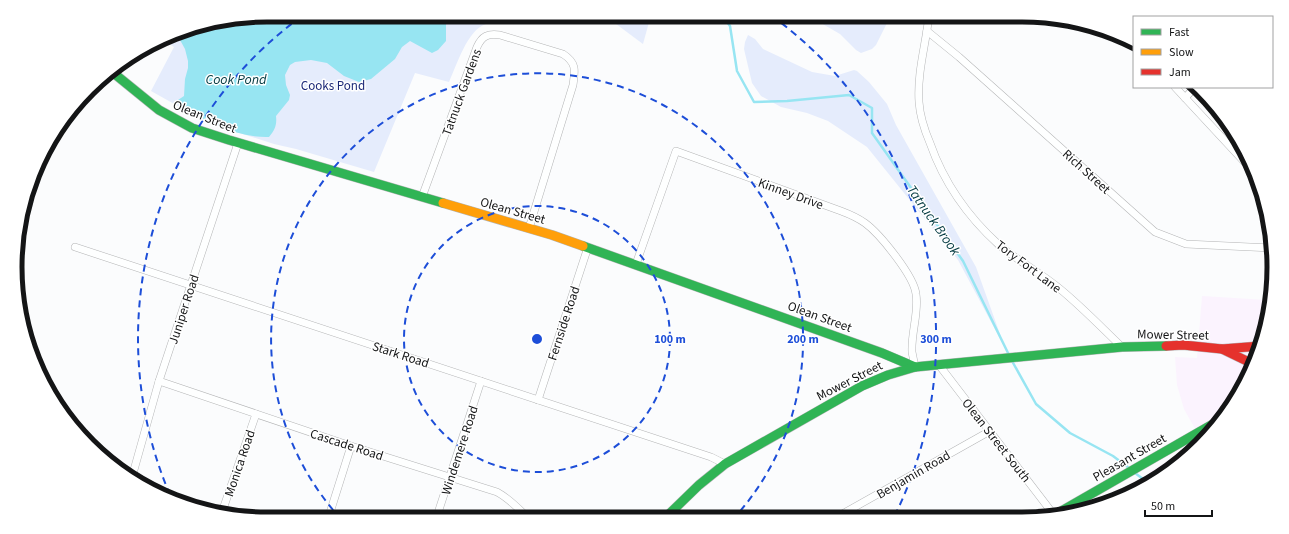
<svg xmlns="http://www.w3.org/2000/svg" width="1289" height="534" viewBox="0 0 1289 534" font-family="'Source Sans 3',sans-serif">
  <style>
    .commercial { fill: #fbf3fe }
    .green { fill: #e5ecfc }
    .water { fill: #97e5f2 }
    .lines { fill: none; stroke-linecap: round; stroke-linejoin: round }
    .stream { stroke: #97e5f2; stroke-width: 2.5 }
    .street-casing { stroke: #b4b5b6; stroke-width: 8 }
    .fast-casing { stroke: #b4b5b6; stroke-width: 10 }
    .slow-casing { stroke: #b4b5b6; stroke-width: 10 }
    .jam-casing { stroke: #b4b5b6; stroke-width: 10 }
    .street { stroke: #feffff; stroke-width: 7 }
    .fast { stroke: #30b455; stroke-width: 9 }
    .slow { stroke: #ff9f0a; stroke-width: 9 }
    .jam { stroke: #e5322d; stroke-width: 9 }
    .ring { fill: none; stroke: #1d4ed8; stroke-width: 2; stroke-dasharray: 7 5 }
    .labels { text-anchor: middle; stroke-width: 3; stroke-linejoin: round; paint-order: stroke }
    .park-label { font-size: 13px; fill: #1c2978; stroke: #fff }
    .street-label { font-size: 13px; fill: #141516; stroke: #fff }
    .water-label { font-size: 14px; font-style: italic; fill: #043b42; stroke: #fff }
    .rim { fill: none; stroke: #141516; stroke-width: 5 }
    .centre { fill: #1d4ed8; stroke: #fff; stroke-width: 2 }
    .ring-label { font-size: 12px; text-anchor: middle; font-weight: bold; fill: #1d4ed8; stroke: #fff; stroke-width: 3; stroke-linejoin: round; paint-order: stroke }
  </style>
  <rect width="100%" height="100%" fill="#fbfcfd"/>
  <g class="commercial">
    <path d="M1202 296 1267 300 1261 348 1232 407 1202 441 1184 409 1177 385 1175 357 1197 358Z"/>
    <path d="M1200 442 1188 457 1153 478 1149 472Z"/>
  </g>
  <g class="green">
    <path d="M267 15H489L486 24C467 30 457 65 449 82L415 73 374 172 296 149 274 144 224 128 201 119 151 91 174 47 165 41 186 28Z"/>
    <path d="M604 15H651L643 44Z"/>
    <path d="M807 15H891L876 45 872 49 861 53 856 50 840 34Z"/>
    <path d="M748 35 755 39 763 49 812 72 835 76 854 70 857 71 869 82 887 104 896 125 976 267 1005 348 958 260 867 147 828 121 807 113 781 107 761 96 752 83 744 49 745 42Z"/>
  </g>
  <path class="water" d="M267 15H446V41L438 50 432 53 410 41 402 47 395 59 371 79 359 82 344 76 327 63 311 60 295 62 290 65 285 75 286 85 290 95 289 100 276 116C277 125 275 130 269 137 237 138 206 121 179 105L178 100 184 96 185 79 188 68V61L185 49 180 40 171 37 186 28Z"/>
  <g class="lines">
    <g class="stream">
      <path d="M722 15 730 26 737 71 754 102 787 101 849 95 872 108V133L963 261 1009 355"/>
      <path d="M1012 361 1036 404 1070 433 1113 456 1129 468"/>
      <path d="M1135 473 1147 482"/>
    </g>
    <defs>
      <g id="street">
        <path d="M929 15C926 44 917 72 919 102 920 117 924 129 930 143 944 183 967 216 999 245 1018 261 1041 273 1060 289 1082 307 1102 328 1122 347"/>
        <path d="M927 31 959 57 1155 232 1186 244 1273 248"/>
        <path d="M1175 87 1252 170"/>
        <path d="M1185 98 1195 87"/>
        <path d="M422 197 477 47C482 36 488 33 500 35L563 54C577 63 575 71 573 85L529 228"/>
        <path d="M75 247 711 457 725 464"/>
        <path d="M636 264 676 151 841 211C849 214 858 218 865 223 880 234 914 276 916 294 919 313 911 332 912 352 913 357 914 362 915 367"/>
        <path d="M939 365 1054 515"/>
        <path d="M159 381 351 446 497 492C510 499 518 508 528 518"/>
        <path d="M538 400 588 247"/>
        <path d="M132 477 159 381 238 143"/>
        <path d="M222 512 256 414"/>
        <path d="M837 517 990 431"/>
        <path d="M328 519 351 446"/>
        <path d="M436 519 481 381"/>
      </g>
      <g id="fast">
        <path d="M111 71 159 110 192 128 229 140 443 203"/>
        <path d="M583 246 882 353 915 367"/>
        <path d="M1051 517 1220 420"/>
        <path d="M665 518 699 485 725 464 862 386 888 375 915 367 1122 347 1166 346"/>
      </g>
      <path id="slow" d="M443 203 552 235 583 246"/>
      <g id="jam">
        <path d="M1166 346 1183 345 1222 349 1261 346"/>
        <path d="M1222 349 1253 364"/>
      </g>
    </defs>
    <use href="#street" class="street-casing"/>
    <use href="#fast" class="fast-casing"/>
    <use href="#slow" class="slow-casing"/>
    <use href="#jam" class="jam-casing"/>
    <use href="#street" class="street"/>
    <use href="#fast" class="fast"/>
    <use href="#slow" class="slow"/>
    <use href="#jam" class="jam"/>
  </g>
  <g class="ring">
    <circle cx="537" cy="339" r="133"/>
    <path d="M341 519A266 266 0 1 1 735 517"/>
    <path d="M170 495A399 399 0 0 1 302 16M772 16A399 399 0 0 1 894 517"/>
  </g>
  <g class="labels">
    <g class="park-label">
      <text x="333" y="90">Cooks Pond</text>
    </g>
    <g class="street-label">
      <text transform="translate(461 92) rotate(-70)" y="5">Tatnuck Gardens</text>
      <text transform="translate(205 116) rotate(22)" y="5">Olean Street</text>
      <text transform="translate(1087 171) rotate(42)" y="5">Rich Street</text>
      <text transform="translate(791 193) rotate(20)" y="5">Kinney Drive</text>
      <text transform="translate(513 210) rotate(16)" y="5">Olean Street</text>
      <text transform="translate(1029 266) rotate(37)" y="5">Tory Fort Lane</text>
      <text transform="translate(183 309) rotate(-72)" y="5">Juniper Road</text>
      <text transform="translate(820 316) rotate(20)" y="5">Olean Street</text>
      <text transform="translate(563 323) rotate(-72)" y="5">Fernside Road</text>
      <text transform="translate(1173 334) rotate(1)" y="5">Mower Street</text>
      <text transform="translate(401 354) rotate(18)" y="5">Stark Road</text>
      <text transform="translate(849 380) rotate(-27)" y="5">Mower Street</text>
      <text transform="translate(997 440) rotate(52)" y="5">Olean Street South</text>
      <text transform="translate(347 444) rotate(18)" y="5">Cascade Road</text>
      <text transform="translate(459 450) rotate(-72)" y="5">Windemere Road</text>
      <text transform="translate(1129 457) rotate(-30)" y="5">Pleasant Street</text>
      <text transform="translate(239 463) rotate(-71)" y="5">Monica Road</text>
      <text transform="translate(913 474) rotate(-30)" y="5">Benjamin Road</text>
    </g>
    <g class="water-label">
      <text x="236" y="84">Cook Pond</text>
      <text transform="translate(934 220) rotate(55)" y="5">Tatnuck Brook</text>
    </g>
  </g>
  <path d="M0 0H1289V534H0ZM267 22H1022A245 245 0 0 1 1267 267V267A245 245 0 0 1 1022 512H267A245 245 0 0 1 22 267V267A245 245 0 0 1 267 22Z" fill="#fff" fill-rule="evenodd"/>
  <path class="rim" d="M267 22H1022A245 245 0 0 1 1267 267V267A245 245 0 0 1 1022 512H267A245 245 0 0 1 22 267V267A245 245 0 0 1 267 22Z"/>
  <circle cx="537" cy="339" r="6" class="centre"/>
  <g class="ring-label">
    <text x="670" y="343">100 m</text>
    <text x="803" y="343">200 m</text>
    <text x="936" y="343">300 m</text>
  </g>
  <rect x="1133" y="16" width="140" height="72" fill="#ffffff" stroke="#a1a1a2"/>
  <rect x="1141" y="29" width="20" height="6" fill="#30b455" stroke="#a1a1a2"/>
  <text x="1169" y="36" font-size="12" fill="#141516">Fast</text>
  <rect x="1141" y="49" width="20" height="6" fill="#ff9f0a" stroke="#a1a1a2"/>
  <text x="1169" y="56" font-size="12" fill="#141516">Slow</text>
  <rect x="1141" y="69" width="20" height="6" fill="#e5322d" stroke="#a1a1a2"/>
  <text x="1169" y="76" font-size="12" fill="#141516">Jam</text>
  <path d="M1145 510v6h67v-6" fill="none" stroke="#141516" stroke-width="2"/>
  <text x="1151" y="510" font-size="12" fill="#141516" stroke="#ffffff" stroke-width="3" paint-order="stroke">50 m</text>
</svg>
